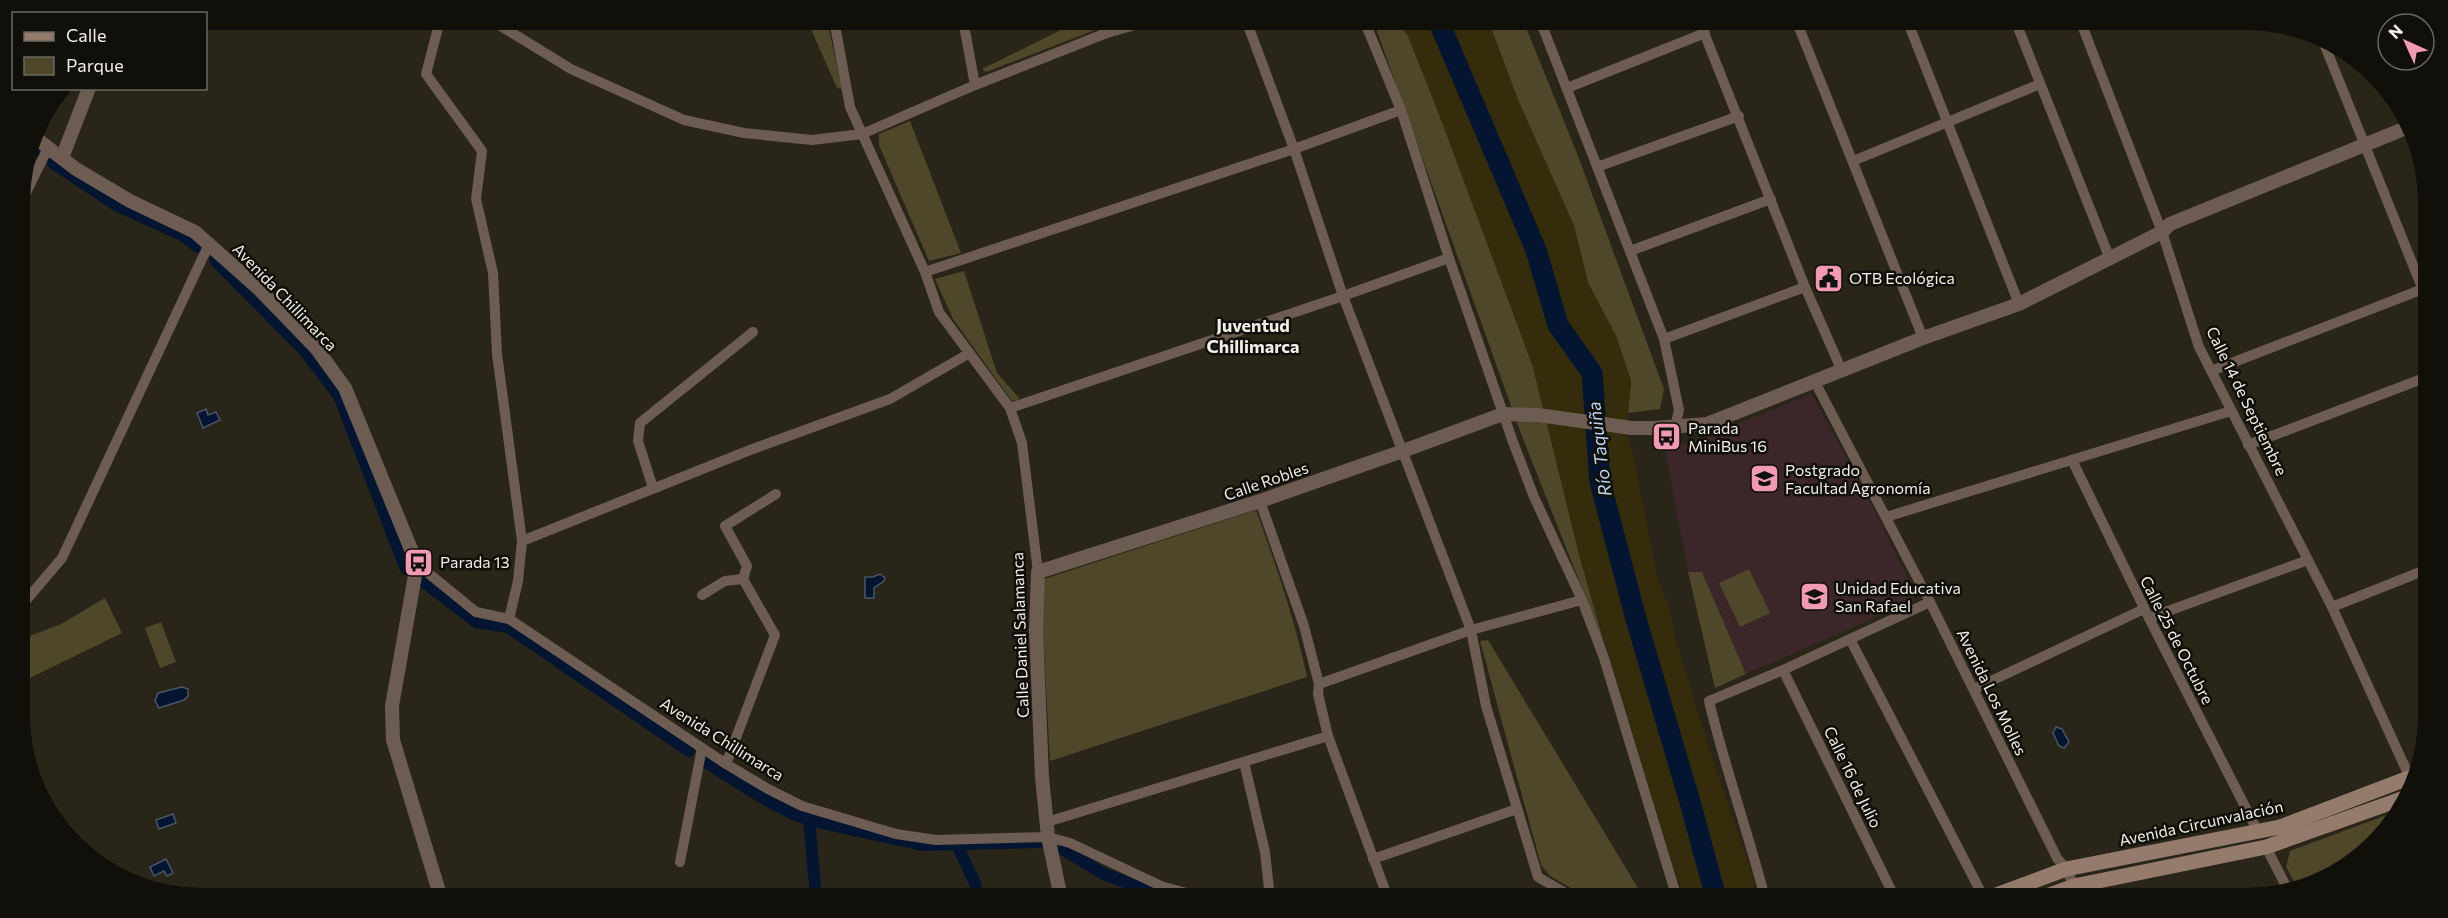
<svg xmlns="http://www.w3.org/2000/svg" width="2448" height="918" viewBox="0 0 2448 918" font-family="Commissioner,sans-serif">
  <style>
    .education { fill: #3b2729 }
    .green { fill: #4f4729 }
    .sand { fill: #352c0c }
    .water { fill: #031530; stroke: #4a5667; stroke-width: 1.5 }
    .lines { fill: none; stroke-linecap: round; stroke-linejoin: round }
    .canal { stroke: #031530; stroke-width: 12 }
    .river { stroke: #031530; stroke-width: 21 }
    .minor { stroke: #6d5c52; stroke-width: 10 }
    .tertiary { stroke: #6d5c52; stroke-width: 14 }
    .secondary { stroke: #957b6b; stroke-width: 15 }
    .labels { text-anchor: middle; stroke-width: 5; stroke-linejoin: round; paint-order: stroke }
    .poi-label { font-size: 16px; fill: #f0eee6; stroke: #100f09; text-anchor: start }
    .street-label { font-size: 16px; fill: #f0eee6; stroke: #100f09 }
    .neighbourhood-label { font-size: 18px; font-weight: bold; fill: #f0eee6; stroke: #100f09 }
    .water-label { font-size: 18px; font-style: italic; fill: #bcd4f6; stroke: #100f09 }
  </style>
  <rect width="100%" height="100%" fill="#292619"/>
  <path class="education" d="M1812 394 1876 513 1915 593 1913 601 1746 674 1702 572H1688L1664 444H1687Z"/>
  <g class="green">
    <path d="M807 20H827L842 89 837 88Z"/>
    <path d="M1081 20H1093L1095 30 986 72 982 69Z"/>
    <path d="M1373 20H1397L1408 36 1459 164 1533 367 1580 558 1606 649 1520 431Z"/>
    <path d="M1488 20H1523L1578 156 1664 389 1660 409 1628 413 1631 381 1616 336 1588 283 1574 226 1518 100Z"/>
    <path d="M910 121 961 253 929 261 879 145V134Z"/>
    <path d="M964 271 997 373 1020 399 1012 401 953 319 935 279Z"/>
    <path d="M1256 510C1276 565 1295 620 1307 677L1050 761 1042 612 1044 579Z"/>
    <path d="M1749 569 1770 613 1740 627 1719 583Z"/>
    <path d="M1688 572H1702L1746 674 1715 688Z"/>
    <path d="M105 598 122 633 30 678 22 662V639L61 624Z"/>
    <path d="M161 622 176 662 160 668 145 628Z"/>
    <path d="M1488 640 1644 898H1588L1550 876 1541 865 1480 641Z"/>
    <path d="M2400 810C2378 852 2345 867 2305 889L2299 890 2286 867 2290 851Z"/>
  </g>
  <path class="sand" d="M1397 20H1488L1518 100 1574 226 1588 283 1616 336 1631 381 1626 434 1632 448 1657 576 1668 604 1676 641 1710 752 1753 876 1756 898H1684L1664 837 1580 558 1533 367 1431 93 1408 36Z"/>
  <g class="water">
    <path d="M206 409 208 415 216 412 220 420 203 428 197 413Z"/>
    <path d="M880 574 885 578 884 581 874 588V598H865V577H873Z"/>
    <path d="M182 687 188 689V696L184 700 159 708 155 701 158 693Z"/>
    <path d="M2056 727 2062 729 2069 742 2064 748 2059 746 2053 733Z"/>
    <path d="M173 814 176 823 159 829 156 820Z"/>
    <path d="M166 859 173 873 167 876 164 871 154 876 150 867Z"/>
  </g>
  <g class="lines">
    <g class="canal">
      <path d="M32 146 40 153"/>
      <path d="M53 163 116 205 184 236 198 247"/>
      <path d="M215 260 304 350 339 396 406 569"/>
      <path d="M423 581 476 622 508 627 689 751"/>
      <path d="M702 760 766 800 793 814 817 822 922 845 1040 842"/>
      <path d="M809 819 816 898"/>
      <path d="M957 845 975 883 978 898"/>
      <path d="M1064 850 1104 874 1169 898"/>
    </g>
    <path class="river" d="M1438 20 1536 250 1558 325 1592 373 1600 482 1636 619 1690 802 1716 898"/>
    <g class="minor">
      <path d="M440 20 426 74 482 151 476 199 493 273 497 354 522 541 518 581 509 619"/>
      <path d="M491 20 571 69 684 120 744 133 812 140 862 134 975 85 1104 34 1151 20"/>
      <path d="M834 20 850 107 925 272 939 312 1010 408 1022 443 1038 572"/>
      <path d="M963 20 975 85"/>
      <path d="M1102 20 1104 34"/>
      <path d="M1246 20 1294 149 1343 296 1471 630 1486 706 1538 877 1574 898"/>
      <path d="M1364 20 1401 110 1449 258 1513 442 1534 497 1582 600 1604 658 1677 898"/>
      <path d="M1540 20 1664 339 1679 410 1675 427"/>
      <path d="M1699 20 1805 287 1842 371"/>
      <path d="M1796 20 1923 338"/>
      <path d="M1907 20 2019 304"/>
      <path d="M2015 20 2110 259"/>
      <path d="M2080 20 2162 232 2199 347 2332 607 2410 778"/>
      <path d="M2323 41 2427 300"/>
      <path d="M1567 88 1705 33"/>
      <path d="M1853 161 2040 84"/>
      <path d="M1597 167 1739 116"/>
      <path d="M20 205 48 148"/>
      <path d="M1630 251 1771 199"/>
      <path d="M925 272 1294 149 1401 110"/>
      <path d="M1664 339 1805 287"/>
      <path d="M2211 371 2423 289"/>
      <path d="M1815 382 1930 602 2057 858 2066 869 2080 898"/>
      <path d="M1010 408 1343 296 1449 258"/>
      <path d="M2248 445 2427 377"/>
      <path d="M2072 460 2149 618 2258 832"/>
      <path d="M653 488 638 441 640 423 753 332"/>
      <path d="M1260 501 1304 626 1319 684 1318 694 1328 736 1388 898"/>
      <path d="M1886 517 2231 411"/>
      <path d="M522 541 750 450 890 399 968 354"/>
      <path d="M417 564 476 612 509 619 726 764 768 789 802 806 896 834 936 840 1048 837 1070 843 1161 886 1205 898"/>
      <path d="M702 595 725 581 743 579"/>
      <path d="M22 605 62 558 209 244"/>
      <path d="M2332 607 2428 569"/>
      <path d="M2149 618 2308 560"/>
      <path d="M1850 639 1984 898"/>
      <path d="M1783 670 1895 898"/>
      <path d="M1319 684 1471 630 1582 600"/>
      <path d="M1974 689 2144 609"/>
      <path d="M1244 762 1265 852 1270 898"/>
      <path d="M726 764 775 635 743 579 747 566 725 526 776 494"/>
      <path d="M1047 822 1328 736"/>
      <path d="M2266 847 2289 892"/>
      <path d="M1373 859 1517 809"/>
      <path d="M680 862 702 748"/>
      <path d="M1765 898C1748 832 1725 768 1709 701L1783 670 1930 602"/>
    </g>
    <g class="tertiary">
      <path d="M34 137 76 169 130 201 195 232 259 289 316 348 345 388 417 564 392 706 393 740 441 898"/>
      <path d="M62 158 89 88"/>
      <path d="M1061 898 1048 837 1042 777 1036 630 1038 572 1260 501 1403 451 1503 414 1538 415 1632 428H1655L1707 424 1923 338 2019 304 2162 232 2170 224 2411 126"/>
    </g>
    <g class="secondary">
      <path d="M1988 898 2066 869 2280 827 2419 774"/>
      <path d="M2041 898 2074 886 2266 847 2407 797"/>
    </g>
  </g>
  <defs>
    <symbol id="civic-square" viewBox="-11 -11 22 22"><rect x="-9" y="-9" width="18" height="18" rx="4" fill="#f19ab2" stroke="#100f09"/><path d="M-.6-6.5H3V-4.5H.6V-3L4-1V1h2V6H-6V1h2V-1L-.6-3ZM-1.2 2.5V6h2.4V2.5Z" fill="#111"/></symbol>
    <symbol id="bus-square" viewBox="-11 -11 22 22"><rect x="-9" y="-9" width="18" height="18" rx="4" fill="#f19ab2" stroke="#100f09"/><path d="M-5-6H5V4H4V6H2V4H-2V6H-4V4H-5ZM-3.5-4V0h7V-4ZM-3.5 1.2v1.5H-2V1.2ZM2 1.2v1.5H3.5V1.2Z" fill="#111"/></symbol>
    <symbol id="university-square" viewBox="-11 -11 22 22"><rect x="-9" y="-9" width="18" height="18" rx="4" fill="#f19ab2" stroke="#100f09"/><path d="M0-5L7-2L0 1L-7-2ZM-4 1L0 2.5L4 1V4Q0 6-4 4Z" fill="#111"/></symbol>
    <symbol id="school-square" viewBox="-11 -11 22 22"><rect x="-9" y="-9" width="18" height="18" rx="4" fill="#f19ab2" stroke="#100f09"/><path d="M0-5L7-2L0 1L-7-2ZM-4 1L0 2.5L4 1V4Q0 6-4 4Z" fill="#111"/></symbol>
  </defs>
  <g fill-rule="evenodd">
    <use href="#civic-square" x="1812" y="262" width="33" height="33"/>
    <use href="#bus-square" x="1650" y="420" width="33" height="33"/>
    <use href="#university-square" x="1748" y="462" width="33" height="33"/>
    <use href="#bus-square" x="402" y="546" width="33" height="33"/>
    <use href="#school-square" x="1798" y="580" width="33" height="33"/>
  </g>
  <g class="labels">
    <g class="poi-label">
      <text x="1849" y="284">OTB Ecológica</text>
      <text x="1688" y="434">Parada<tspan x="1688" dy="18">MiniBus 16</tspan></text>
      <text x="1785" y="476">Postgrado<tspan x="1785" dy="18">Facultad Agronomía</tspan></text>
      <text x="440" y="568">Parada 13</text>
      <text x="1835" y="594">Unidad Educativa<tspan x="1835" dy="18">San Rafael</tspan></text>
    </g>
    <g class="street-label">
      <text transform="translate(285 297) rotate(46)" y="6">Avenida Chillimarca</text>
      <text transform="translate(2247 401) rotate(64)" y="6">Calle 14 de Septiembre</text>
      <text transform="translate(1266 481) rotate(-19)" y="6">Calle Robles</text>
      <text transform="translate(1020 635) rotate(-92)" y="6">Calle Daniel Salamanca</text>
      <text transform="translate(2177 640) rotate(63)" y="6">Calle 25 de Octubre</text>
      <text transform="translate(1992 692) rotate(64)" y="6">Avenida Los Molles</text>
      <text transform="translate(722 739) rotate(32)" y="6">Avenida Chillimarca</text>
      <text transform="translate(1853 777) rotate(64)" y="6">Calle 16 de Julio</text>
      <text transform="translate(2201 823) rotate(-12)" y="6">Avenida Circunvalación</text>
    </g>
    <g class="neighbourhood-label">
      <text x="1253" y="332">Juventud<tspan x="1253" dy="21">Chillimarca</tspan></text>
    </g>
    <g class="water-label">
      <text transform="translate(1600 449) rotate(-97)" y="6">Río Taquiña</text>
    </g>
  </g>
  <path d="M0 0H2448V918H0ZM202 30H2246A172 172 0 0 1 2418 202V716A172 172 0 0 1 2246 888H202A172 172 0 0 1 30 716V202A172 172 0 0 1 202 30Z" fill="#100f09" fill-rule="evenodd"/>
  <rect x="12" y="12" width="195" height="78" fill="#100f09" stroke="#6a6861" stroke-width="1.5"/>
  <rect x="24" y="32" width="30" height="9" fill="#957b6b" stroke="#6a6861" stroke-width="1.5"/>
  <text x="66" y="42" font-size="18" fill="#f0eee6">Calle</text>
  <rect x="24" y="57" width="30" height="18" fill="#4f4729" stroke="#6a6861" stroke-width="1.5"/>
  <text x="66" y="72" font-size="18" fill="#f0eee6">Parque</text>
  <g transform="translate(2406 42) rotate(315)"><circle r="28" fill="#100f09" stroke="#6a6861" stroke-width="1.5"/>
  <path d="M0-4.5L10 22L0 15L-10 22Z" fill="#f19ab2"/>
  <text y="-9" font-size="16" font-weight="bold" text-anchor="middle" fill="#f0eee6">N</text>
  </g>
</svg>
